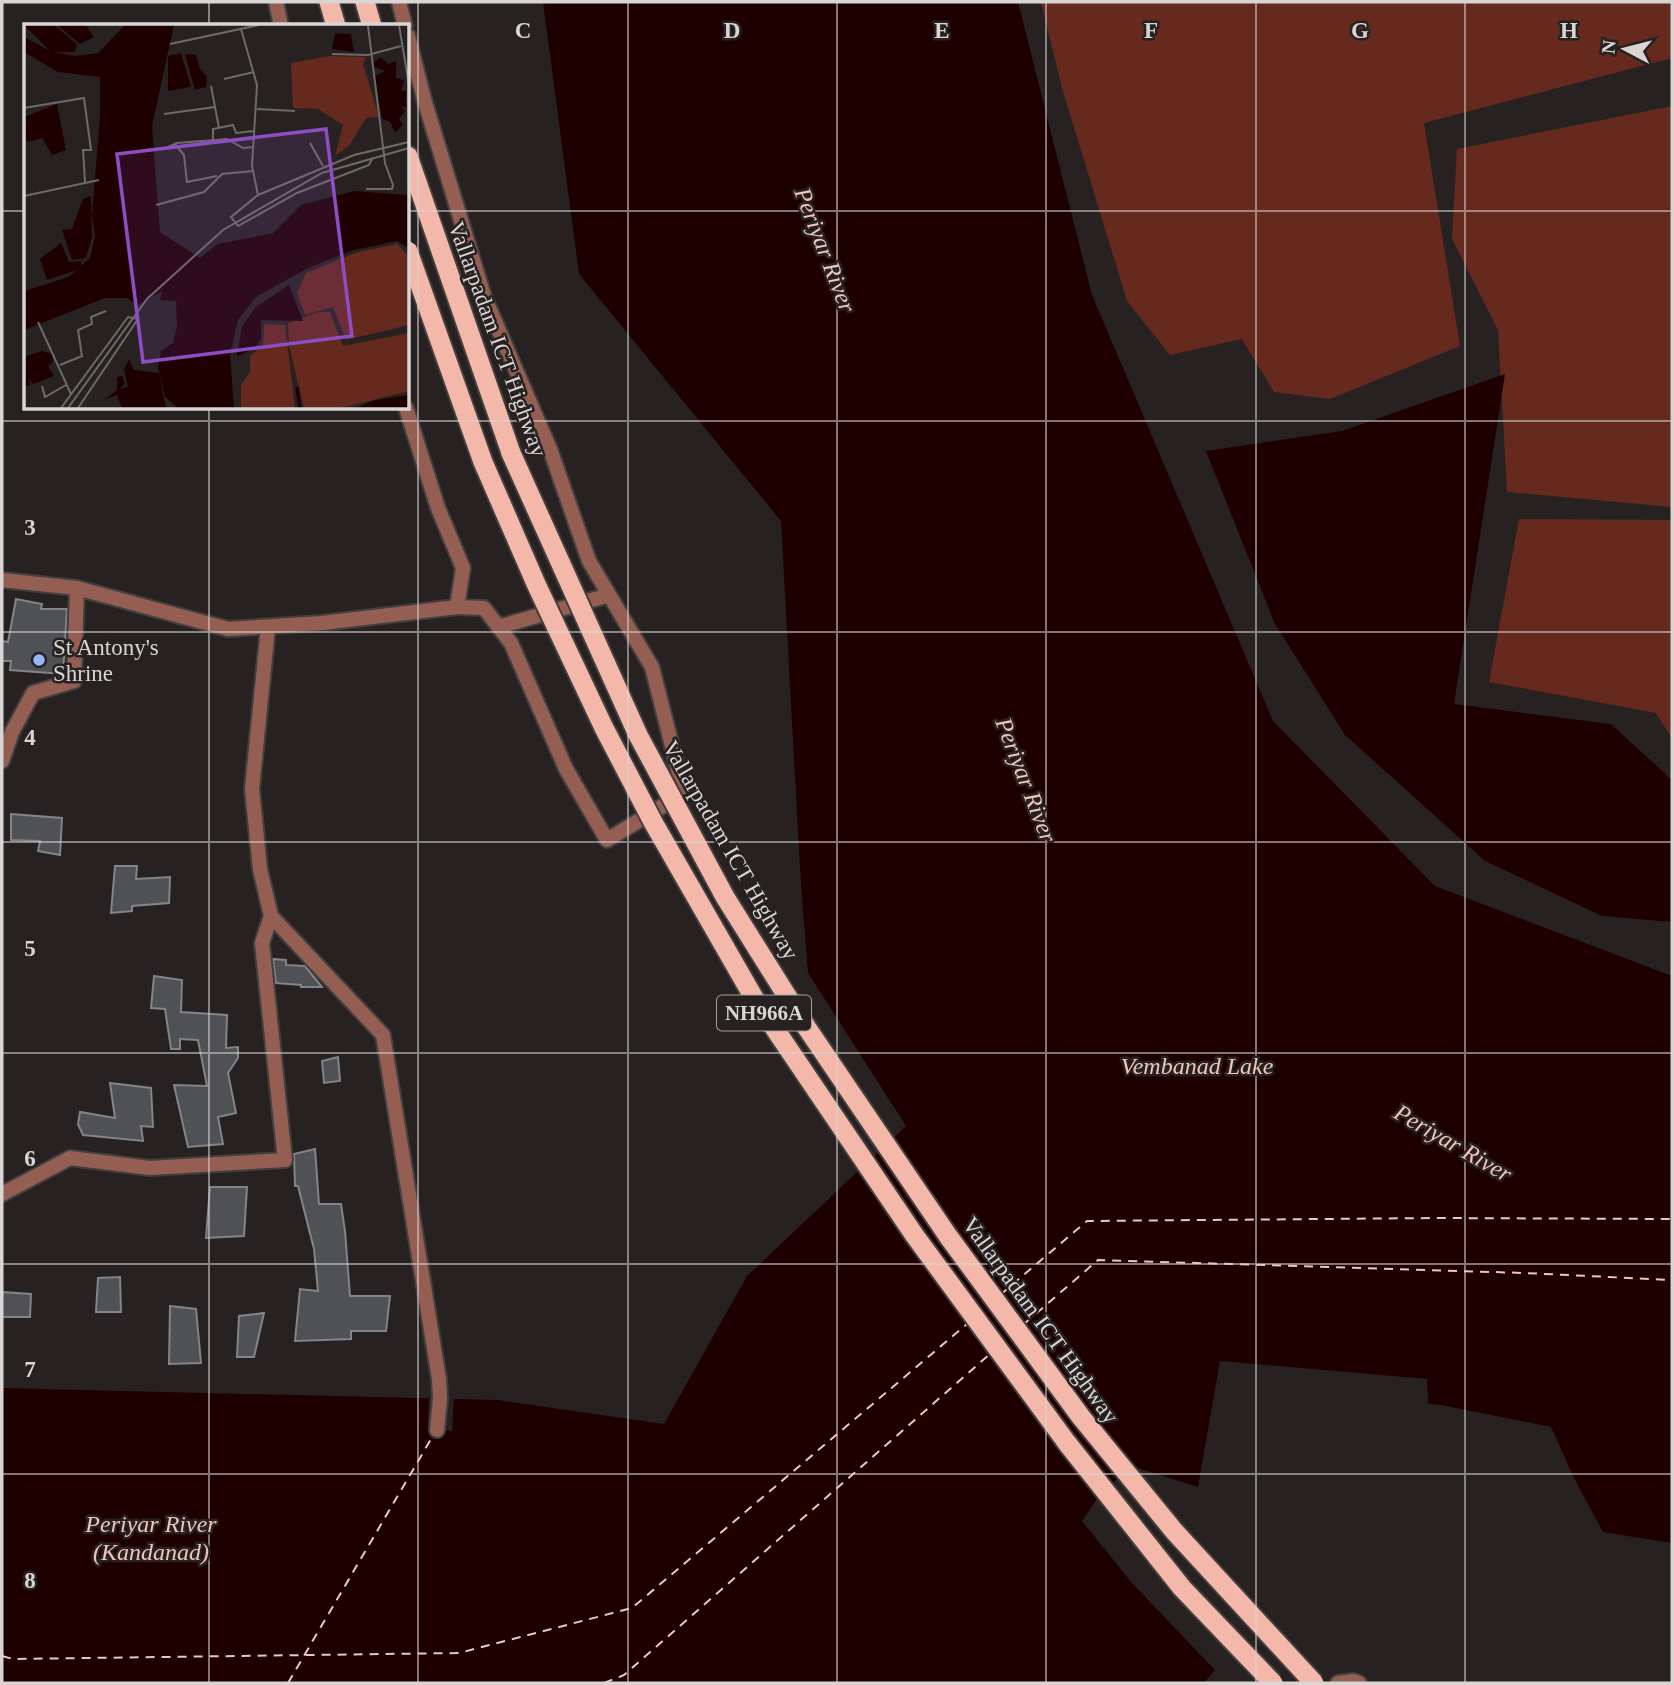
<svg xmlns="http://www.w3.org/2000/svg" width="1674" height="1685" viewBox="0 0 1674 1685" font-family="Georgia,serif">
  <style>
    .green { fill: #65291e }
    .water { fill: #1f0000 }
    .pier { fill: #272221 }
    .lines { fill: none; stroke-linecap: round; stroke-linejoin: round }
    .ferry { stroke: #f2c4ba; stroke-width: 2; stroke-dasharray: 9 7; stroke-linecap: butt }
    .building { fill: #4f5155; stroke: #828489; stroke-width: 2 }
    .minor-casing { stroke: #433f3e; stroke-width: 18 }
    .tertiary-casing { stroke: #433f3e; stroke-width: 18 }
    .trunk-casing { stroke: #433f3e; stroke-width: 23 }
    .minor { stroke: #955e52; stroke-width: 14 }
    .tertiary { stroke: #955e52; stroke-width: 14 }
    .trunk { stroke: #f4b8aa; stroke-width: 19 }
    .trunk-bridge-casing { stroke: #433f3e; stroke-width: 23; stroke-linecap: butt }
    .trunk-bridge { stroke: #f4b8aa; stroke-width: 19 }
    .grid { fill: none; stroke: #d8d5d4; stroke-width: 2; stroke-opacity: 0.55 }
    .poi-dot { fill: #94b7fd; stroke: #272221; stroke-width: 2.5 }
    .labels { text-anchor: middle; stroke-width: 5; stroke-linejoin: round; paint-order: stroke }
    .shield { fill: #272221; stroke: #a39f9e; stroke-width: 2 }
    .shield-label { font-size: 21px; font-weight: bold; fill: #d8d5d4 }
    .street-label { font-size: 23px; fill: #d8d5d4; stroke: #272221 }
    .poi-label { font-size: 23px; fill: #d8d5d4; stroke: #272221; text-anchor: start }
    .water-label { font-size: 24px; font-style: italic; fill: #f2c4ba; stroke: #272221 }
    .inset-river { fill: none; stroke: #1f0000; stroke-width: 3.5 }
    .inset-road { fill: none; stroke: #6e6a69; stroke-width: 2 }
    .view { fill: #8e4ec3; fill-opacity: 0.15; stroke: #8e4ec3; stroke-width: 3.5 }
    .inset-edge { fill: none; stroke: #d8d5d4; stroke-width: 3.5 }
    .grid-label { font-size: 23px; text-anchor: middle; font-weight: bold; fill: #d8d5d4; stroke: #272221; stroke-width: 5; stroke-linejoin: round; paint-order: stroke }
  </style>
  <rect width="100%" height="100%" fill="#272221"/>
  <g class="green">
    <path d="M1041 2H1672V58L1424 123 1460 346 1330 399 1274 392 1242 339 1170 355 1127 301 1062 88Z"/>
    <path d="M1672 106V507L1507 492 1498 330 1452 239 1457 149Z"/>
    <path d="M1519 519 1672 520V738L1656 713 1489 682Z"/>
  </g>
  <g class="water">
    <path d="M543 2H1018L1092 295 1273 721 1435 886 1672 976V1543L1603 1532 1574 1478 1551 1427 1441 1405 1428 1404 1427 1379 1220 1361 1198 1487 1131 1466 1099 1496 1082 1521 1132 1583 1215 1670 1204 1683H2V1388L498 1400 664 1424 747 1276 906 1126 808 973 801 886 781 521 579 274Z"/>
    <path d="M1505 374 1454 704 1611 724 1672 780V922L1602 916 1485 861 1345 735 1275 624 1206 451 1342 431Z"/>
  </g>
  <path class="pier" d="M429 1395H454L452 1431 428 1429Z"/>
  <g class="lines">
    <g class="ferry">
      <path d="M1000 1295 1087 1221 1438 1218 1672 1219"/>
      <path d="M1024 1324 1098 1260 1525 1273 1672 1280"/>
      <path d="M2 1656 13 1659 459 1653 632 1608 967 1324"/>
      <path d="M288 1683 434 1434"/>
      <path d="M604 1683 624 1675 991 1353"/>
    </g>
  </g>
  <g class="building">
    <path d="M16 599 42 604 41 609H67L63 674 10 670 11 661H2V641L8 642Z"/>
    <path d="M11 814 62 818 60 855 38 851 40 841 11 840Z"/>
    <path d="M115 866H137L136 879 170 877 169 903 132 906V911L111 913Z"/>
    <path d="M273 959 286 960V965L305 966 322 987H301V985L276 983Z"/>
    <path d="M154 976 182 980 181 1012 227 1015 226 1048 238 1047V1058L228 1073 236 1113 218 1117 223 1144 188 1147 174 1085 207 1086 198 1040 180 1039V1049H171L165 1009 151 1008Z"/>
    <path d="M338 1057 340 1081 324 1083 322 1061Z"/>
    <path d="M110 1083 151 1088 153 1127 141 1126 143 1141 83 1135 78 1124 80 1112 115 1118Z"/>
    <path d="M315 1149 319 1204H341L345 1231 350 1296H390L386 1331H351V1339L295 1341 300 1289 318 1291 314 1249 298 1186H295L294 1154Z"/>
    <path d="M210 1187H247L244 1236 206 1238Z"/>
    <path d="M120 1277 121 1312H96L98 1278Z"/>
    <path d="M2 1292 31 1294 30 1317H2Z"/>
    <path d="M170 1306 196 1309 201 1363 169 1364Z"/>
    <path d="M264 1313 254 1357H237L239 1316Z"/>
  </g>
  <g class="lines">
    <defs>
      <g id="minor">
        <path d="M276 2 281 26"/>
        <path d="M399 2 405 26"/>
        <path d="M408 36 424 99 484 296 550 449 589 561 652 667 684 793 607 840 566 769 511 643 484 608 457 607"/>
        <path d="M2 580 77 588 228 629 322 623 457 607 463 568 438 508 406 408"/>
        <path d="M268 627 252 789 260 869 271 916 383 1035 439 1379 440 1399 437 1430"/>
        <path d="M498 627 609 595"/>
        <path d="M2 761 12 732 33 693 74 681 77 588"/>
        <path d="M2 1194 70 1158 150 1168 285 1160 262 943 271 916"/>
      </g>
      <path id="tertiary" d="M1338 1683 1353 1681 1359 1683"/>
      <g id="trunk">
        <path d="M329 2 336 26"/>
        <path d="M365 2 372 26"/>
        <path d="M408 156 511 453"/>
      </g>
    </defs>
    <use href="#minor" class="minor-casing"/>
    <use href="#tertiary" class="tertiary-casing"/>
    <use href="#trunk" class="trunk-casing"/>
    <use href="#minor" class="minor"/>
    <use href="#tertiary" class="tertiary"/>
    <use href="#trunk" class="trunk"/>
    <defs>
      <g id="trunk-bridge">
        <path d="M408 251 483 462 537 586 604 728 653 822 754 998 915 1236 1067 1443 1182 1588 1273 1683"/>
        <path d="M511 453 638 735 725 897 807 1028 948 1236 1081 1417 1174 1531 1314 1683"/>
      </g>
    </defs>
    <use href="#trunk-bridge" class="trunk-bridge-casing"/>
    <use href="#trunk-bridge" class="trunk-bridge"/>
  </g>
  <path class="grid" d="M209 2V26M418 2V1683M628 2V1683M837 2V1683M1046 2V1683M1256 2V1683M1465 2V1683M2 211H26M408 211H1672M209 408V1683M2 421H1672M2 632H1672M2 842H1672M2 1053H1672M2 1264H1672M2 1474H1672"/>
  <circle class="poi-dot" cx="39" cy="660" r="7"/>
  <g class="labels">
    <rect class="shield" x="717" y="995.5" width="94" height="35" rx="5"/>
    <g class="shield-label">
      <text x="764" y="1020">NH966A</text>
    </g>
    <g class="street-label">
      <text transform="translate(498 339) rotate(70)" y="8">Vallarpadam ICT Highway</text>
      <text transform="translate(731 850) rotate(60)" y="8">Vallarpadam ICT Highway</text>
      <text transform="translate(1041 1320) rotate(54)" y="8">Vallarpadam ICT Highway</text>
    </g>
    <g class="poi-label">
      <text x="53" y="655">St Antony's<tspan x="53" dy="26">Shrine</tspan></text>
    </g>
    <g class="water-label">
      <text transform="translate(825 250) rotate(69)" y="8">Periyar River</text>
      <text transform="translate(1026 780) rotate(69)" y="8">Periyar River</text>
      <text x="1197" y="1074">Vembanad Lake</text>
      <text transform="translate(1453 1143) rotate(30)" y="8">Periyar River</text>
      <text x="151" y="1532">Periyar River<tspan x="151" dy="28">(Kandanad)</tspan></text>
    </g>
  </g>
  <g transform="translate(24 24)">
    <rect width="385" height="385" fill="#272221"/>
    <path d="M305 32 342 33 339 40 355 93 342 94 325 122 311 132 319 101 294 85 269 84 267 39ZM373 220 385 232V301L322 316 309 283 281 291 273 269 282 249 331 229ZM295 288H306L319 322 385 309V367L317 384H280L265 322 264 299ZM240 300 261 301 271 384H217V361L226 348V332L239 321Z" fill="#65291e"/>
    <path d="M0 1H30L53 20 51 28H30L51 32 74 29 101 1H150L128 102 136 208 176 234 194 220 249 209 277 181 330 167 383 171 385 148V224L373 217 326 227 282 245 232 273 214 296 206 330 210 384H154L141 373 134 344 137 327 149 319 153 302 152 277 136 276 138 267 114 281 103 274H81L0 306V267L44 253 53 246 23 256 16 235 37 219 45 238 57 237V242L66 234 71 212 68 192 76 92V53L34 48 0 28V13L26 27ZM33 1H62L70 13 56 20ZM311 9 327 10 330 28 308 25ZM157 29 167 63 144 67V32ZM161 30 172 31 176 45 183 52 182 63 171 66ZM357 33 364 40 372 37V54L380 56 377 66 382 67V84L377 82 381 87 375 95 379 101 371 109 366 98 358 95 351 52 361 47 350 43V38ZM33 80 42 126 28 131 18 114 4 118 0 113V93ZM67 172 68 213 62 234 48 236 38 206 48 205 59 175ZM265 261 279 297 237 296V315L230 325 213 332 218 302 232 283ZM18 327 28 330 29 338 24 342 30 352 9 360 5 355 6 361 0 363V333ZM105 335 110 346 135 349 142 384H98L93 371 80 376 93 366V353L98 352 101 360 95 365 104 363 100 346ZM385 371V384H331L351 376Z" fill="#1f0000"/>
    <path class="inset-river" d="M126 1 106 65 97 132 104 187 112 208 152 244M0 18 21 31 61 43 92 38 117 17 140 20M103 95 125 28 141 20M76 155 100 103M76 157 104 208 148 247M76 157 129 179M158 250 167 258 183 384M155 253 163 260 173 384M3 270 13 297M273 363 276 384"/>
    <path class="inset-road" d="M375 1 385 61M217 5 233 61 228 142 234 171 330 131 385 118M146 20 235 1M308 30 344 31 377 22M200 55 230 48M187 62 195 104M0 84 60 74 67 126H59L61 158M233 85 271 87M140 90 191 83M189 117V105L209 101 212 109 230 107M150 119 160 131 163 158 193 152M286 119 299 142M144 123 153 119 203 115 219 124 230 123M342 165H368L369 161 361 139 344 2M234 171 207 193 214 202 273 169 345 141 348 135M0 172 75 156M132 181 180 168 198 150 229 147M14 298 47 370M36 341 58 332 54 306 68 300 67 293 82 287M18 362 21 373 42 361M37 384 104 293 114 295 54 384M44 384 123 275 199 206 298 149 385 124"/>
    <path class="view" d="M302 105 328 312 119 338 93 130Z"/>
    <rect width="385" height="385" class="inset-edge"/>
  </g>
  <g class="grid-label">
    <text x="523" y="38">C</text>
    <text x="732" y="38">D</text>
    <text x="942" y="38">E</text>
    <text x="1151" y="38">F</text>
    <text x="1360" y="38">G</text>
    <text x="1569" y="38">H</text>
    <text x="30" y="535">3</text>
    <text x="30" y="745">4</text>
    <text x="30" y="956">5</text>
    <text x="30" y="1166">6</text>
    <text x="30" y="1377">7</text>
    <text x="30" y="1588">8</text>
  </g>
  <rect width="1674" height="1685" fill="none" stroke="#d8d5d4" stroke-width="7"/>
  <g transform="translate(1625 49) rotate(277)" stroke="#272221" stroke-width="5" paint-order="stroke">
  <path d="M0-5L12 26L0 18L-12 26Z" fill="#d8d5d4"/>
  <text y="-10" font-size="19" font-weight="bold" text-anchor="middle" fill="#d8d5d4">N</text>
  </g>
</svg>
